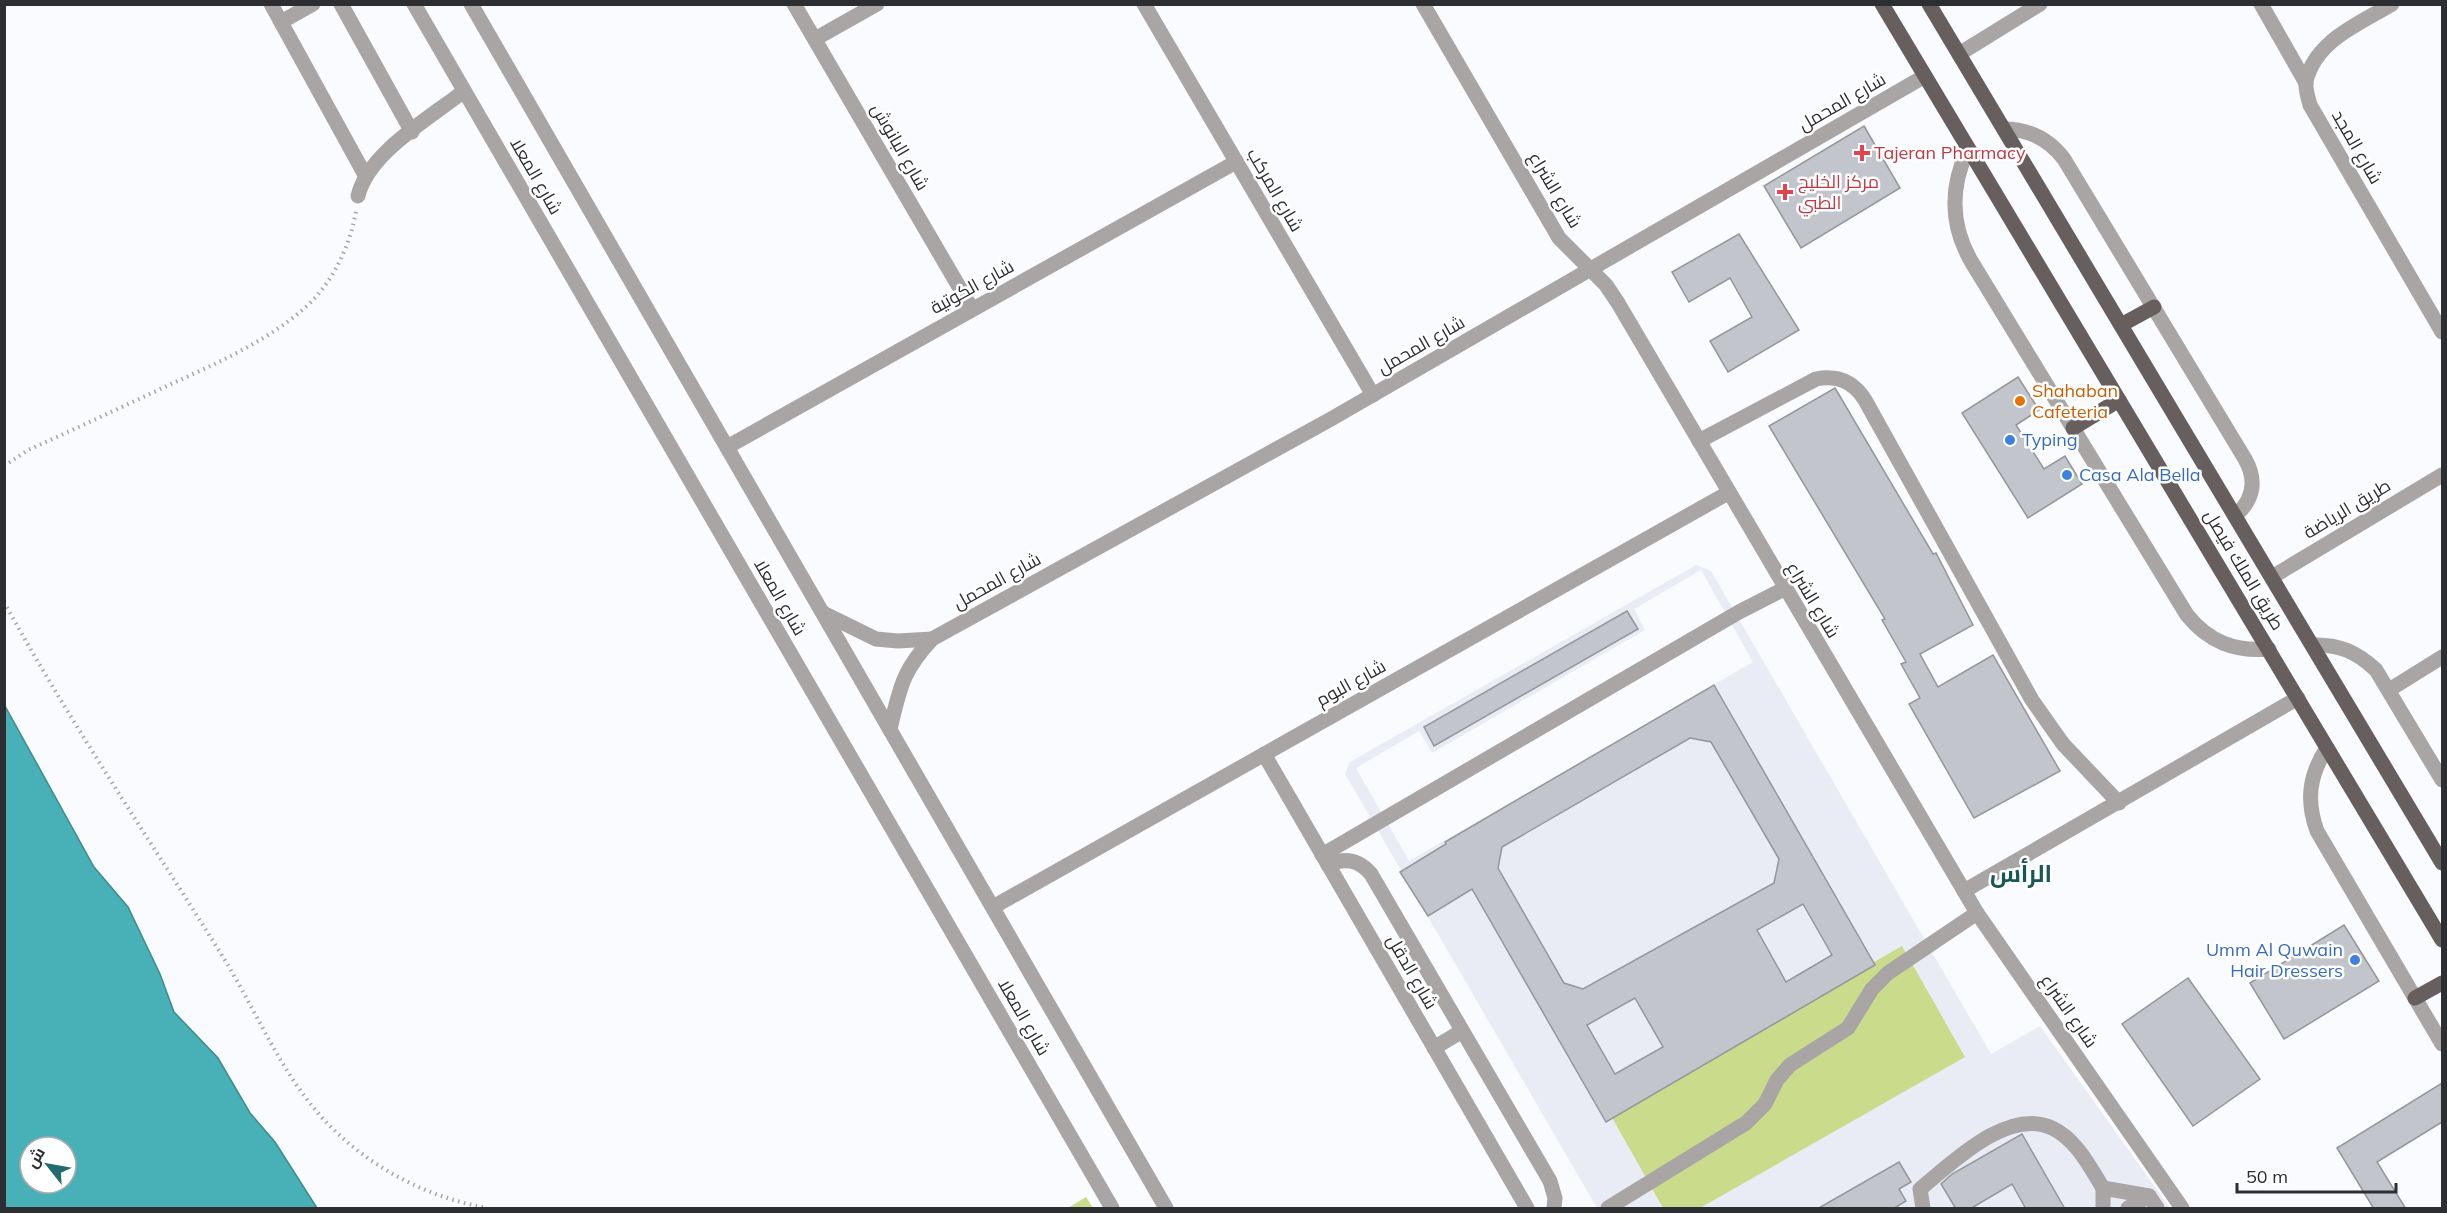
<svg xmlns="http://www.w3.org/2000/svg" width="2447" height="1213" viewBox="0 0 2447 1213" font-family="Mulish,Cairo,sans-serif">
  <style>
    .built { fill: #e9ecf5; fill-rule: evenodd }
    .green { fill: #cbdb8c }
    .water { fill: #47b1b7; stroke: #3f8a8f; stroke-width: 1.5; fill-rule: evenodd }
    .building { fill: #c3c5cc; stroke: #94969c; stroke-width: 1.5; fill-rule: evenodd }
    .lines { fill: none; stroke-linecap: round; stroke-linejoin: round }
    .path { stroke: #a4a5a8; stroke-width: 4; stroke-dasharray: 1.5 4.5; stroke-linecap: butt }
    .minor { stroke: #a9a5a5; stroke-width: 15 }
    .major { stroke: #665f5e; stroke-width: 15 }
    .health-dot { fill: #e0444e; stroke: #fff; stroke-width: 2 }
    .food-dot { fill: #e8710a; stroke: #fff; stroke-width: 2 }
    .shop-dot { fill: #3f7fe0; stroke: #fff; stroke-width: 2 }
    .labels { text-anchor: middle; stroke-width: 5; stroke-linejoin: round; paint-order: stroke }
    .street-label { font-size: 18px; fill: #2d2e31; stroke: #fff }
    .health-label { font-size: 18px; fill: #be3a42; stroke: #fff; text-anchor: start }
    .food-label { font-size: 18px; fill: #c56008; stroke: #fff; text-anchor: start }
    .shop-label { font-size: 18px; fill: #366cbe; stroke: #fff; text-anchor: start }
    .district-label { font-size: 24px; font-weight: bold; fill: #1a5657; stroke: #fff }
  </style>
  <rect width="100%" height="100%" fill="#fafbfe"/>
  <path class="built" d="M1696 565 1711 571 1991 1054 2040 1026 2170 1208H1597L1345 774 1350 762ZM1701 570 1753 662 1409 861 1356 768 1419 731 1432 753 1645 630 1634 609Z"/>
  <g class="green">
    <path d="M1902 946 1965 1057 1700 1208H1663L1610 1114Z"/>
    <path d="M1086 1197 1093 1208H1068Z"/>
  </g>
  <path class="water" d="M5 706 94 867 128 907 160 974 174 1012 218 1058 250 1113 275 1142 317 1208H5ZM30 1147H66V1183H30Z"/>
  <g class="building">
    <path d="M1864 126 1900 188 1801 248 1764 186Z"/>
    <path d="M1739 234 1799 330 1728 372 1710 341 1752 317 1730 278 1689 302 1672 272Z"/>
    <path d="M2018 377 2039 410 2016 425 2044 469 2065 456 2082 484 2028 518 1962 413Z"/>
    <path d="M1835 388 1933 554 1936 553 1973 625 1920 654 1938 687 1993 655 2060 771 1974 818 1909 704 1920 698 1901 664 1906 662 1882 620 1885 619 1769 426Z"/>
    <path d="M1627 611 1638 629 1434 746 1424 727Z"/>
    <path d="M1714 685 1875 965 1606 1122 1472 889 1428 916 1400 872 1446 844 1445 842ZM1690 738 1711 742 1779 859 1774 883 1583 989 1564 983 1498 868 1502 847ZM1803 904 1832 955 1786 982 1757 930ZM1635 998 1663 1047 1615 1074 1587 1025Z"/>
    <path d="M2344 925 2379 981 2284 1039 2250 983Z"/>
    <path d="M2188 978 2260 1079 2193 1126 2122 1024Z"/>
    <path d="M2442 1083V1122L2377 1162 2406 1209H2374L2337 1148Z"/>
    <path d="M2022 1134 2065 1209H2026L2012 1184 1970 1209H1956L1941 1184 1952 1174Z"/>
    <path d="M1899 1162 1911 1182 1899 1189 1906 1201 1893 1209H1817Z"/>
  </g>
  <g class="lines">
    <g class="path">
      <path d="M4 466 28 450C75 429 122 407 169 385 217 363 271 340 310 303 335 278 350 245 356 211"/>
      <path d="M4 602C71 724 150 840 223 957 257 1012 281 1074 326 1122 369 1167 426 1197 487 1208"/>
    </g>
    <g class="minor">
      <path d="M271 4 365 175"/>
      <path d="M341 4 412 132"/>
      <path d="M414 4 1112 1208"/>
      <path d="M471 4 1166 1208"/>
      <path d="M794 4 972 309"/>
      <path d="M1144 4 1373 395"/>
      <path d="M1423 4 1559 238 1606 285 1618 303 1977 913 2182 1208"/>
      <path d="M2261 4 2306 83"/>
      <path d="M2392 4C2359 24 2316 40 2306 81 2305 88 2308 98 2310 105L2442 332"/>
      <path d="M281 22 313 4"/>
      <path d="M815 39 877 4"/>
      <path d="M1959 54 2040 4"/>
      <path d="M2004 129C2029 129 2049 139 2064 159L2245 459C2257 480 2254 499 2236 515"/>
      <path d="M1968 149C1950 187 1950 224 1971 261L2187 615C2209 642 2235 652 2269 649"/>
      <path d="M358 196C368 153 430 118 464 91"/>
      <path d="M1699 441 1816 379C1837 375 1853 381 1865 400L2032 700 2063 744 2119 803"/>
      <path d="M727 447 1236 162"/>
      <path d="M2272 577 2442 475"/>
      <path d="M823 613 876 639 898 641 932 639"/>
      <path d="M2313 645C2339 644 2357 652 2376 670L2442 780"/>
      <path d="M2389 690 2442 657"/>
      <path d="M890 729C900 688 902 671 932 639L1331 419 1925 76"/>
      <path d="M2327 748C2309 775 2306 801 2317 831L2442 1044"/>
      <path d="M1264 754 1527 1208"/>
      <path d="M1322 855 1739 612 1784 589"/>
      <path d="M1328 865C1345 857 1359 860 1371 874L1550 1181 1555 1198 1554 1208"/>
      <path d="M1964 891 2298 698"/>
      <path d="M993 907 1728 493"/>
      <path d="M1434 1048 1462 1031"/>
      <path d="M1608 1208 1746 1123 1765 1104 1777 1080 1790 1065 1848 1028 1872 989 1888 973 1977 913"/>
      <path d="M1923 1208 1920 1189C1952 1163 2008 1107 2052 1128 2076 1139 2090 1167 2103 1188"/>
      <path d="M2103 1208V1188L2149 1196 2157 1208"/>
      <path d="M2128 1208 2149 1196"/>
    </g>
    <g class="major">
      <path d="M1882 4 2442 940"/>
      <path d="M1929 4 2442 863"/>
      <path d="M2121 325 2154 307"/>
      <path d="M2073 428 2119 400"/>
      <path d="M2415 998 2442 983"/>
    </g>
  </g>
  <g class="health-dot">
    <path d="M1859 144h6v6h6v6h-6v6h-6v-6h-6v-6h6z"/>
    <path d="M1782 183h6v6h6v6h-6v6h-6v-6h-6v-6h6z"/>
  </g>
  <circle class="food-dot" cx="2020" cy="401" r="6"/>
  <g class="shop-dot">
    <circle cx="2010" cy="440" r="6"/>
    <circle cx="2067" cy="475" r="6"/>
    <circle cx="2355" cy="960" r="6"/>
  </g>
  <g class="labels">
    <g class="street-label">
      <text transform="translate(1842 102) rotate(-30)" y="6">شارع المحمل</text>
      <text transform="translate(900 147) rotate(60)" y="6">شارع البانوش</text>
      <text transform="translate(2357 147) rotate(60)" y="6">شارع المجد</text>
      <text transform="translate(536 176) rotate(60)" y="6">شارع المعلا</text>
      <text transform="translate(1275 190) rotate(60)" y="6">شارع المركب</text>
      <text transform="translate(1555 190) rotate(59)" y="6">شارع الشراع</text>
      <text transform="translate(972 287) rotate(-29)" y="6">شارع الكوتية</text>
      <text transform="translate(1421 345) rotate(-30)" y="6">شارع المحمل</text>
      <text transform="translate(2347 509) rotate(-31)" y="6">طريق الرياضة</text>
      <text transform="translate(2244 570) rotate(59)" y="6">طريق الملك فيصل</text>
      <text transform="translate(997 581) rotate(-29)" y="6">شارع المحمل</text>
      <text transform="translate(780 597) rotate(60)" y="6">شارع المعلا</text>
      <text transform="translate(1813 600) rotate(59)" y="6">شارع الشراع</text>
      <text transform="translate(1351 683) rotate(-29)" y="6">شارع البوم</text>
      <text transform="translate(1412 972) rotate(60)" y="6">شارع الدقل</text>
      <text transform="translate(2069 1011) rotate(55)" y="6">شارع الشراع</text>
      <text transform="translate(1024 1017) rotate(60)" y="6">شارع المعلا</text>
    </g>
    <g class="health-label">
      <text x="1874" y="159">Tajeran Pharmacy</text>
      <text x="1798" y="188">مركز الخليج<tspan x="1798" dy="21">الطبي</tspan></text>
    </g>
    <g class="food-label">
      <text x="2032" y="397">Shahaban<tspan x="2032" dy="21">Cafeteria</tspan></text>
    </g>
    <g class="shop-label">
      <text x="2022" y="446">Typing</text>
      <text x="2079" y="481">Casa Ala Bella</text>
      <text x="2343" y="956" text-anchor="end">Umm Al Quwain<tspan x="2343" dy="21">Hair Dressers</tspan></text>
    </g>
    <g class="district-label">
      <text x="2021" y="882">الرأس</text>
    </g>
  </g>
  <rect width="2447" height="1213" fill="none" stroke="#2d2e31" stroke-width="12"/>
  <g transform="translate(48 1165) rotate(301)"><circle r="28" fill="#ffffff" stroke="#ababad" stroke-width="1.5"/>
  <path d="M0-4.5L10 22L0 15L-10 22Z" fill="#216d6e"/>
  <text y="-9" font-size="16" font-weight="bold" text-anchor="middle" fill="#2d2e31">ش</text>
  </g>
  <path d="M2237 1183v9h159v-9" fill="none" stroke="#2d2e31" stroke-width="3"/>
  <text x="2246" y="1183" font-size="18" fill="#2d2e31" stroke="#ffffff" stroke-width="4.5" paint-order="stroke">50 m</text>
</svg>
